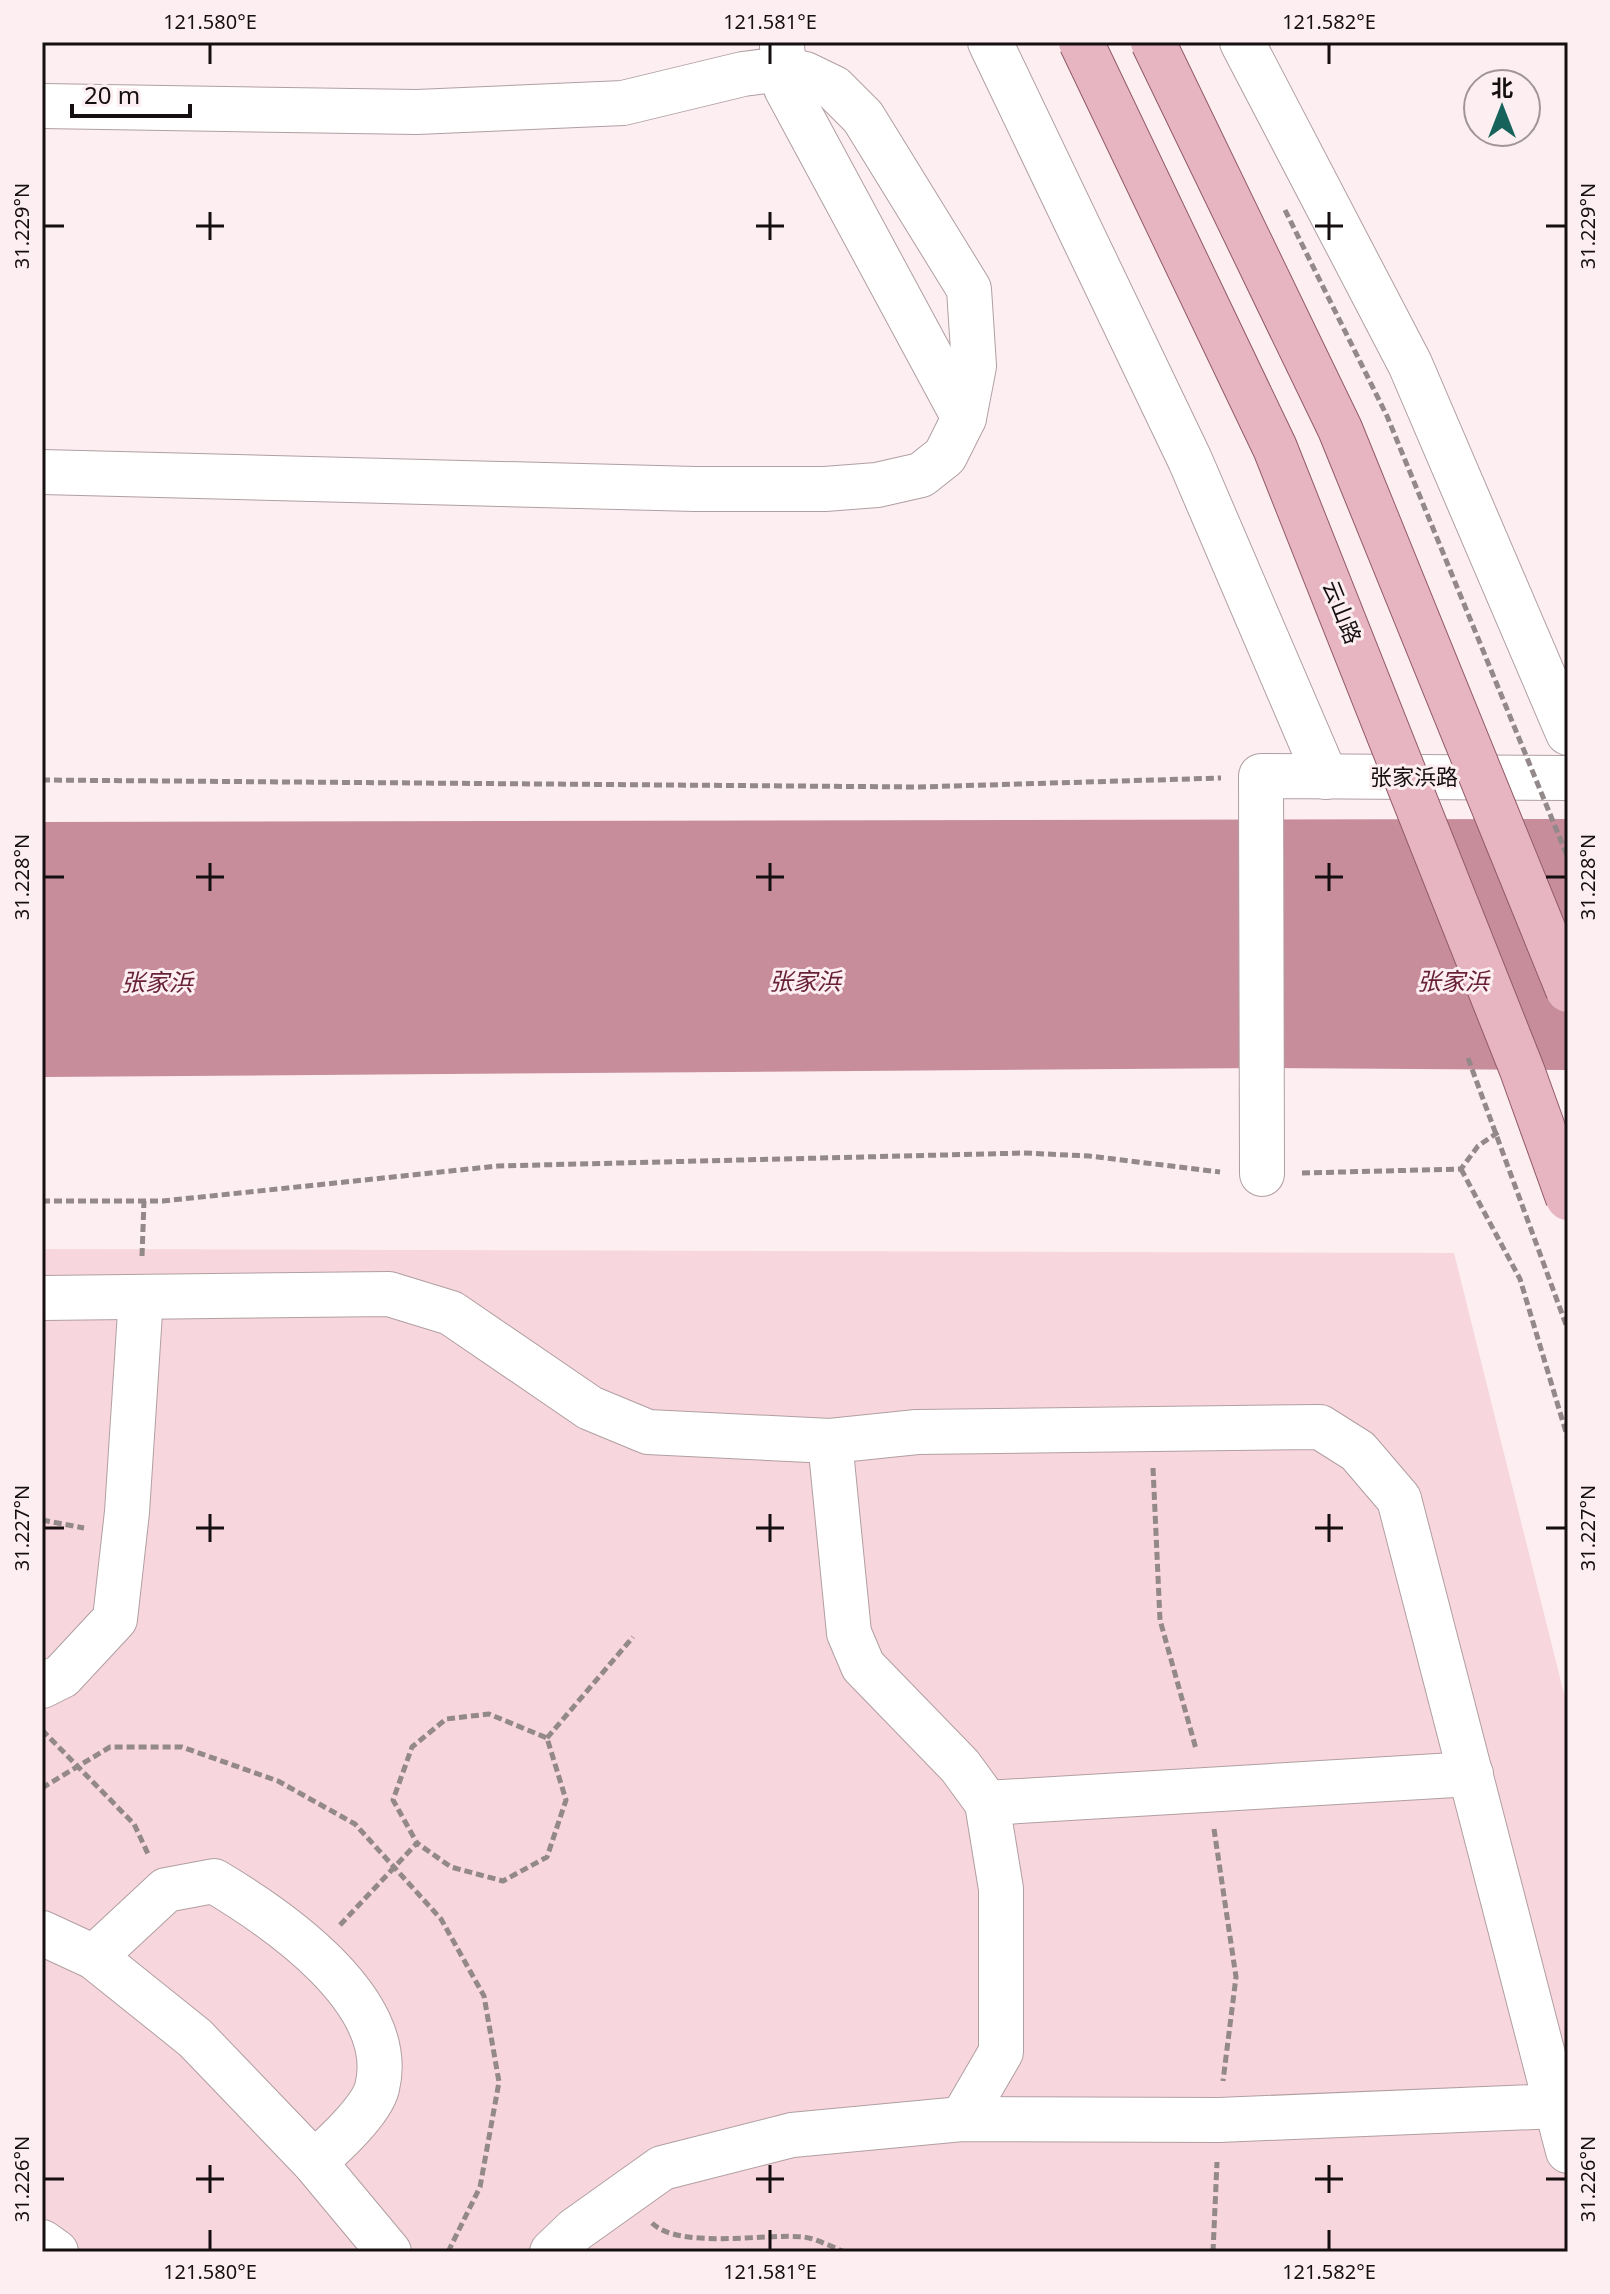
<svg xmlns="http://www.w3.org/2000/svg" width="1610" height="2294" viewBox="0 0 1610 2294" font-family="'Noto Sans','Noto Sans SC',sans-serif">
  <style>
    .green { fill: #f8d6dd }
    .water { fill: #c78d9b }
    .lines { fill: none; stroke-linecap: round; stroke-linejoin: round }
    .minor-casing { stroke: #b09fa2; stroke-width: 46 }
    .path { stroke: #93888a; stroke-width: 5; stroke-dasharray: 8 4; stroke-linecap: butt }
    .minor { stroke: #fff; stroke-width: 44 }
    .major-bridge-casing { stroke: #925a68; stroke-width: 46; stroke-linecap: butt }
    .path-bridge { stroke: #93888a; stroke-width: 5; stroke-dasharray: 8 4; stroke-linecap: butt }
    .major-bridge { stroke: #e6b5c1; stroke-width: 44 }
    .ticks { fill: none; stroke: #150f11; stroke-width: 3 }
    .labels { text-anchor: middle; stroke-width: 6; stroke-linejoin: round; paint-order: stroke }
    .street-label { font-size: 22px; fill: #150f11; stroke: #fdeef1 }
    .water-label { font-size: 24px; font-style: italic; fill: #672238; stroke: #fdeef1 }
    .neatline { fill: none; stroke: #150f11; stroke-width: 3 }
    .ticks-label { font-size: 20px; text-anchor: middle; fill: #150f11 }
  </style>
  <rect width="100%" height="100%" fill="#fdeef1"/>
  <path class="green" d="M42 1249 1454 1253 1568 1710V2252H42Z"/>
  <path class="water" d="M1568 819V1070L1262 1068 42 1077V822Z"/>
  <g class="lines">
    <defs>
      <g id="minor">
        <path d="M990 42 1190 460 1326 777"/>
        <path d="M1242 42 1410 364 1568 733"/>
        <path d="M782 46 786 88 964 418"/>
        <path d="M42 106 417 112 623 103 743 74 782 69 805 74 834 88 863 117 969 289 974 366 964 418 945 456 921 475 877 485 825 489H695L42 472"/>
        <path d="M1262 1174 1261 776 1568 778"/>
        <path d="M42 1298 389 1294 451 1313 590 1408 648 1432 830 1441 917 1432 1320 1427 1358 1451 1399 1499 1568 2151"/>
        <path d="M830 1441 849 1633 863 1666 960 1766 987 1803 1001 1889V2052L962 2119"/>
        <path d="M42 1686 62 1676 115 1619 127 1512 141 1297"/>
        <path d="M987 1803 1471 1774"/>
        <path d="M42 1933 94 1957 195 2038 314 2162 389 2252"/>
        <path d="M94 1957 166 1890 214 1881C276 1918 399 2001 377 2088 371 2111 332 2147 314 2162"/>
        <path d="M42 2242 56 2252"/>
        <path d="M552 2252 575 2230 662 2168 792 2135 962 2119 1219 2120 1558 2106"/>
      </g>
    </defs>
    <use href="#minor" class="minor-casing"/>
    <g class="path">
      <path d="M42 780 919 787 1221 778"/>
      <path d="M1461 1169 1520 1279 1568 1439"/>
      <path d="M1302 1173 1461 1169 1478 1146 1500 1131"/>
      <path d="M42 1201H163L498 1166 1024 1153 1089 1156 1220 1172"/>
      <path d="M142 1256 144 1201"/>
      <path d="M1153 1468 1160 1620 1196 1749"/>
      <path d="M42 1520 84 1528"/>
      <path d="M42 1730 134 1824 149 1856"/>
      <path d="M547 1738 633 1637"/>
      <path d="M42 1788 110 1747H182L278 1781 355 1824 441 1919 484 1996 499 2082 480 2187 448 2252"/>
      <path d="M1214 1829 1236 1977 1223 2081"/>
      <path d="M340 1925 417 1843 451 1867 503 1881 547 1857 566 1800 547 1738 489 1714 446 1719 412 1747 393 1800 417 1843"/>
      <path d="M652 2223C680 2250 765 2233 804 2237 817 2239 832 2247 845 2252"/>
      <path d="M1213 2252 1217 2162"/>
    </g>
    <use href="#minor" class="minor"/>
    <defs>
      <g id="major-bridge">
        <path d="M1081 42 1275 448 1522 1070 1568 1198"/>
        <path d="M1153 42 1340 429 1568 990"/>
      </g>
    </defs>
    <use href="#major-bridge" class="major-bridge-casing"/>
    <g class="path-bridge">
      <path d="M1285 210 1387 416 1568 858"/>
      <path d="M1468 1058 1568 1330"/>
    </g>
    <use href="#major-bridge" class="major-bridge"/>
  </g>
  <path class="ticks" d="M210 44V64M770 44V64M1329 44V64M210 212V240M770 212V240M1329 212V240M44 226H64M196 226H224M756 226H784M1315 226H1343M1546 226H1566M210 863V891M770 863V891M1329 863V891M44 877H64M196 877H224M756 877H784M1315 877H1343M1546 877H1566M210 1514V1542M770 1514V1542M1329 1514V1542M44 1528H64M196 1528H224M756 1528H784M1315 1528H1343M1546 1528H1566M210 2165V2193M770 2165V2193M1329 2165V2193M44 2179H64M196 2179H224M756 2179H784M1315 2179H1343M1546 2179H1566M210 2230V2250M770 2230V2250M1329 2230V2250"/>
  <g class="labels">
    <g class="street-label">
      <text transform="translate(1342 612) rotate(68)" y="8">云山路</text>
      <text x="1414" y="785">张家浜路</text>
    </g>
    <g class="water-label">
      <text x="805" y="990">张家浜</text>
      <text x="1453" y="990">张家浜</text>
      <text x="157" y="991">张家浜</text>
    </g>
  </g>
  <rect width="1610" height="2294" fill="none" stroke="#fdeef1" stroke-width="88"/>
  <g transform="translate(1502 108)"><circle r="38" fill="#fdeef1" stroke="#a09597" stroke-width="2"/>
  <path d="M0-6L14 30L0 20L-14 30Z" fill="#17625a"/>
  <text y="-12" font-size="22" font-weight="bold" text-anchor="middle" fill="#150f11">北</text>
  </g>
  <path d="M72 104v12h118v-12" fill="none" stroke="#150f11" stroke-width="4"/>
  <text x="84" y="104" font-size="24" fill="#150f11" stroke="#fdeef1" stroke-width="6" paint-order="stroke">20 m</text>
  <rect x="44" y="44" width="1522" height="2206" class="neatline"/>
  <g class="ticks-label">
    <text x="210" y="29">121.580°E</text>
    <text x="770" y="29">121.581°E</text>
    <text x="1329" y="29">121.582°E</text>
    <text transform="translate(22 226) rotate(-90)" y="7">31.229°N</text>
    <text transform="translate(1588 226) rotate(-90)" y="7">31.229°N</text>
    <text transform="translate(22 877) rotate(-90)" y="7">31.228°N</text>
    <text transform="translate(1588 877) rotate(-90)" y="7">31.228°N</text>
    <text transform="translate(22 1528) rotate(-90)" y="7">31.227°N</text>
    <text transform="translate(1588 1528) rotate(-90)" y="7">31.227°N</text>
    <text transform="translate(22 2179) rotate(-90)" y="7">31.226°N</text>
    <text transform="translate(1588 2179) rotate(-90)" y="7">31.226°N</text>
    <text x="210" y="2279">121.580°E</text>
    <text x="770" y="2279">121.581°E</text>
    <text x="1329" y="2279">121.582°E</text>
  </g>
</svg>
